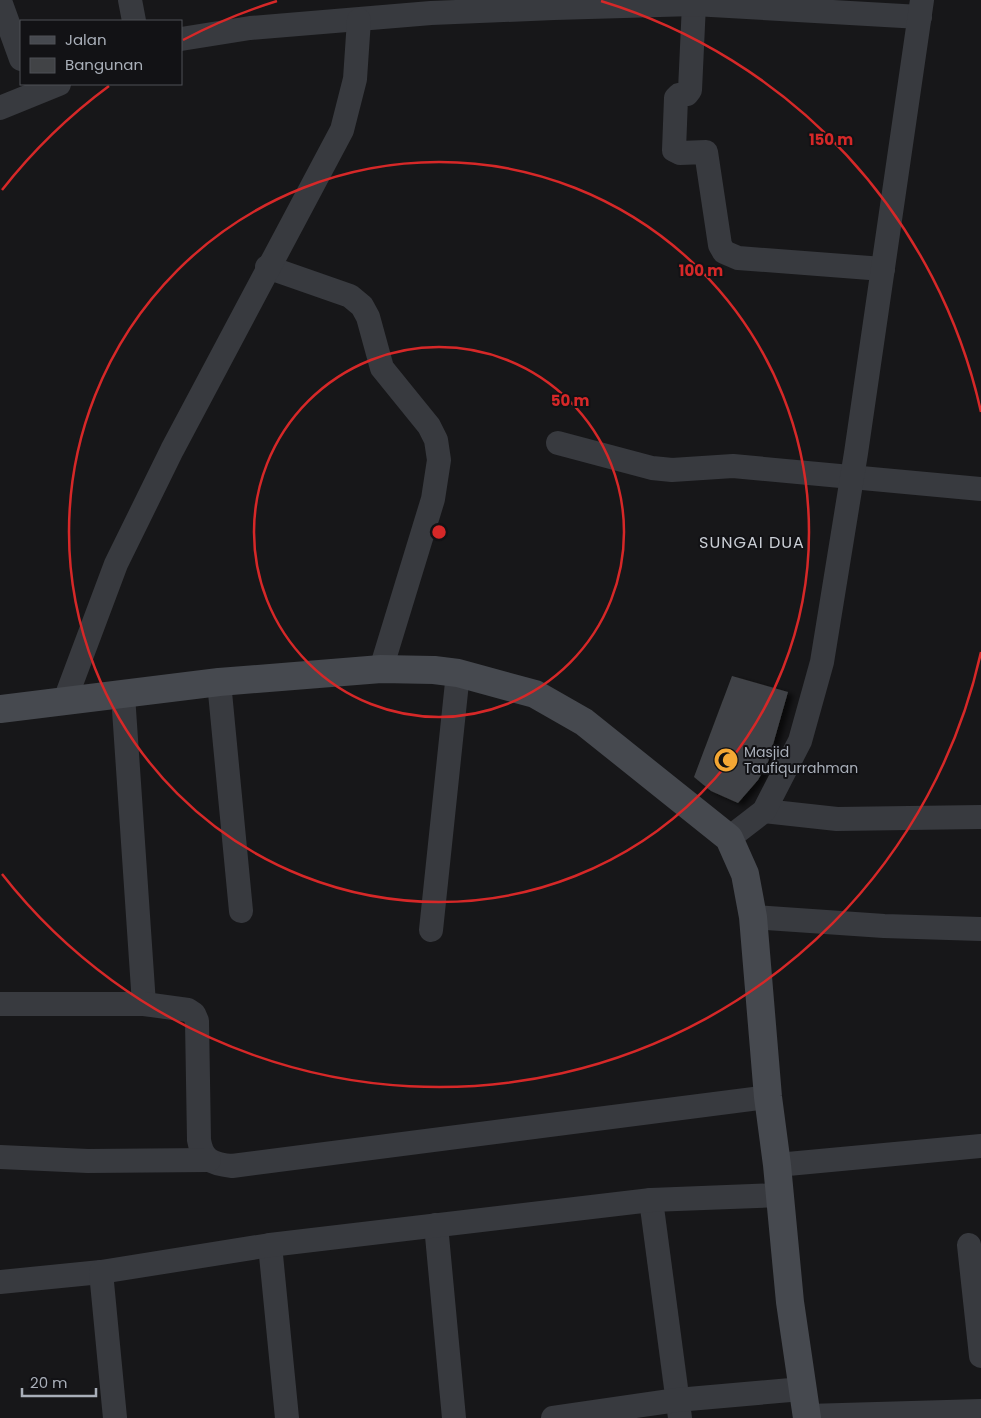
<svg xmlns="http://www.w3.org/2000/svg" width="981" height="1418" viewBox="0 0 981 1418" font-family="Poppins,sans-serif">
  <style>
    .building { fill: #414346; filter: url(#shadow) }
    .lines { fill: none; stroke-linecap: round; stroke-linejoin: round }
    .street { stroke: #383a3f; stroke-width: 24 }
    .secondary { stroke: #46494f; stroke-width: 28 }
    .ring { fill: none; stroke: #d62828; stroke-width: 2.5 }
    .labels { text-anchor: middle; stroke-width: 4; stroke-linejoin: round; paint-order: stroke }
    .poi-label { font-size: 14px; fill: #a9afb9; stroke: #121215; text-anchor: start }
    .quarter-label { font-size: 16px; letter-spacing: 1px; fill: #caced5; stroke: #121215 }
    .centre { fill: #d62828; stroke: #121215; stroke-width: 2.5 }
    .ring-label { font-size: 15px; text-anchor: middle; font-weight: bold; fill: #d62828; stroke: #121215; stroke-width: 4; stroke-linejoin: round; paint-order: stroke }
  </style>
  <defs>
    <filter id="shadow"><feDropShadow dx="5.5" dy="3" stdDeviation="2.5" flood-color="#0009"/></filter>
  </defs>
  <rect width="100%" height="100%" fill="#171719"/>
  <path class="building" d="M732 676 788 692 768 762 758 780 738 803 711 791 694 777Z"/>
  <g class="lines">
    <g class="street">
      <path d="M130 0 134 21"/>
      <path d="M0 1 21 59"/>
      <path d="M694 4 690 90 687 94 679 95 676 98 674 150 680 153 706 152 720 245 724 252 738 258 883 269"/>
      <path d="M181 39 250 28 431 13 554 8 694 4 920 17"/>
      <path d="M0 108 59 84"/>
      <path d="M267 267 350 296 362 306 368 317 382 368 429 426 436 440 439 460 433 499 381 669"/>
      <path d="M558 443 652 468 672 470 733 466 981 489"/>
      <path d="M219 682 241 911"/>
      <path d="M123 695 144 1004"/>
      <path d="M65 700 116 564 172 450 342 130 355 79 359 20"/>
      <path d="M764 811 837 819 981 817"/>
      <path d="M729 838 764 811 800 741 822 662 856 453 922 0"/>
      <path d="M753 917 884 926 981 929"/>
      <path d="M431 930 458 673"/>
      <path d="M0 1004H144L188 1010 194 1014 197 1021 199 1140C202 1160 212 1164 232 1166L768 1097"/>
      <path d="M0 1157 88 1161 209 1160"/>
      <path d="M777 1165 981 1146"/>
      <path d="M651 1200 680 1418"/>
      <path d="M436 1225 454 1418"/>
      <path d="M270 1245 287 1418"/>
      <path d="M969 1245 981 1356"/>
      <path d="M0 1282 101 1272"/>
      <path d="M807 1416 981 1411"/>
      <path d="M115 1418 101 1272 270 1245 651 1200 780 1195"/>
      <path d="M553 1418 677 1400 802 1389"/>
    </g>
    <path class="secondary" d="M0 709 219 682 381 669 434 670 458 673 535 694 584 722 729 838 745 874 753 917 768 1097 777 1165 790 1302 807 1418"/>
  </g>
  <g class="ring">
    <circle cx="439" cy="532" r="185"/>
    <circle cx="439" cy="532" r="370"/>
    <path d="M981 652A555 555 0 0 1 2 874M2 190A555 555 0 0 1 109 86M183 40A555 555 0 0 1 277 1M601 1A555 555 0 0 1 981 412"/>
  </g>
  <defs>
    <symbol id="mosque-disc" viewBox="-11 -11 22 22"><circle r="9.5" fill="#f4a734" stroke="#121215"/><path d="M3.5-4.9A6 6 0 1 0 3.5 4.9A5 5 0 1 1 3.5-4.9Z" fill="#111"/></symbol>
  </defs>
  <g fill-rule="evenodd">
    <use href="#mosque-disc" x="712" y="746" width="28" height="28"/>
  </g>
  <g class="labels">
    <g class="poi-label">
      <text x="744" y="757">Masjid<tspan x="744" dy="16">Taufiqurrahman</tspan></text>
    </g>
    <g class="quarter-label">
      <text x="752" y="548">SUNGAI DUA</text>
    </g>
  </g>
  <circle cx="439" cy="532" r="8" class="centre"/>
  <g class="ring-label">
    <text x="831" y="145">150 m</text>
    <text x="701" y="276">100 m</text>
    <text x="570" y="406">50 m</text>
  </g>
  <rect x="20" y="20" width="162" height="65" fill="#121215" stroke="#4e5157"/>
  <rect x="30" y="36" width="25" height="8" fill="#46494f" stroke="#4e5157"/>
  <text x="65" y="45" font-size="15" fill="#a9afb9">Jalan</text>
  <rect x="30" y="58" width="25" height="15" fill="#414346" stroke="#4e5157"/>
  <text x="65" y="70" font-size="15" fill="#a9afb9">Bangunan</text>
  <path d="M22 1388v8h74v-8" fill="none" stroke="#a9afb9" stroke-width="2.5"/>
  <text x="30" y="1388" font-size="15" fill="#a9afb9" stroke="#121215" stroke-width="4" paint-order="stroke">20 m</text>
</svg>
